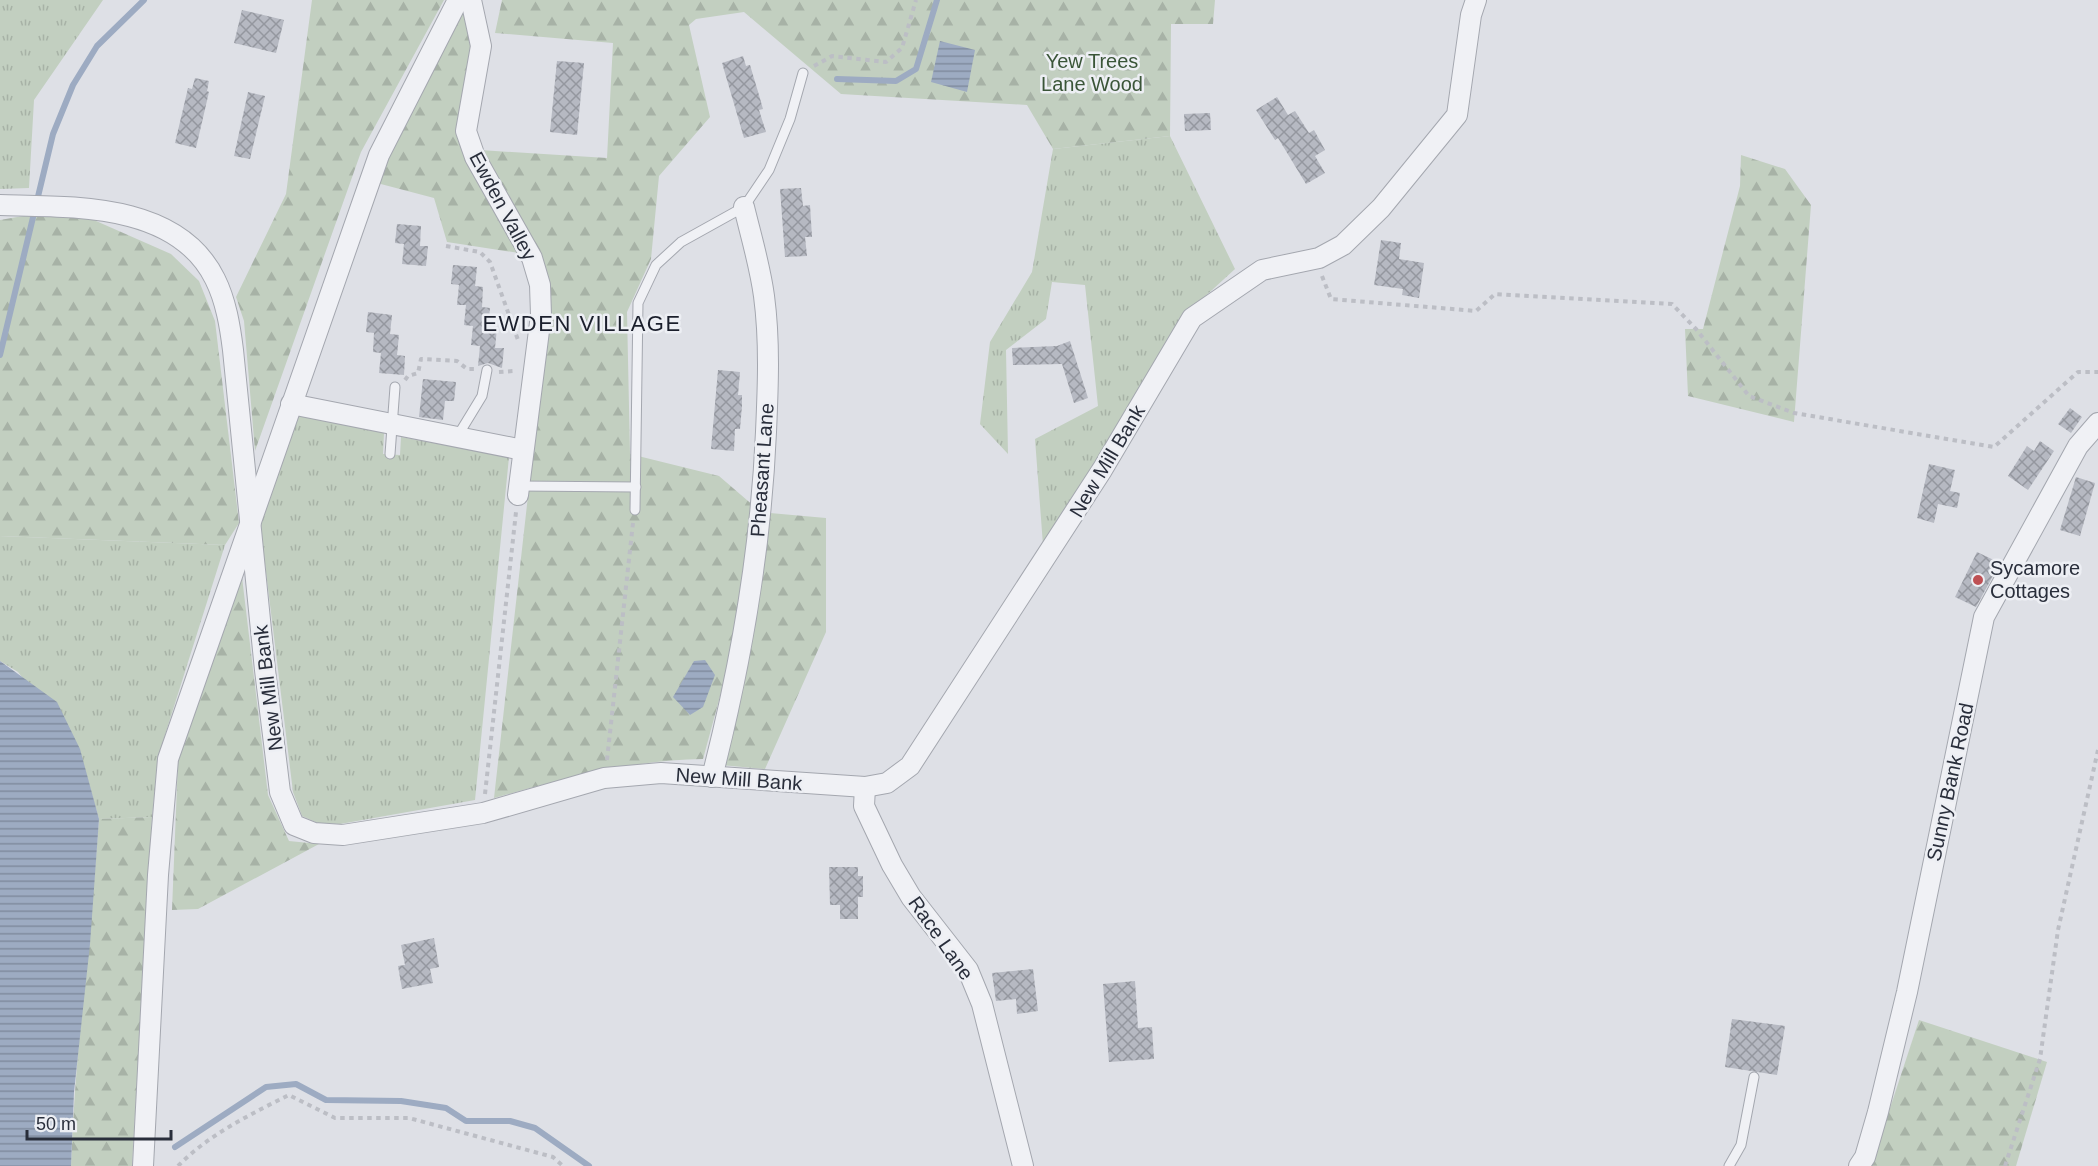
<svg xmlns="http://www.w3.org/2000/svg" width="2098" height="1166" viewBox="0 0 2098 1166" font-family="Arial,sans-serif">
  <style>
    .grass { fill: url(#grass-tufts) }
    .forest { fill: url(#forest-firs) }
    .water { fill: url(#water-rules) }
    .lines { fill: none; stroke-linecap: round; stroke-linejoin: round }
    .stream { stroke: #9dabc2; stroke-width: 6 }
    .building { fill: url(#building-cross-hatch) }
    .lane-casing { stroke: #a4a7af; stroke-width: 11 }
    .street-casing { stroke: #a4a7af; stroke-width: 22 }
    .path { stroke: #bcbec5; stroke-width: 4; stroke-dasharray: 4.5 4.5; stroke-linecap: butt }
    .lane { stroke: #f0f1f5; stroke-width: 9 }
    .street { stroke: #f0f1f5; stroke-width: 20 }
    .poi-dot { fill: #be5054; stroke: #edeff4; stroke-width: 2 }
    .labels { text-anchor: middle; stroke-width: 5; stroke-linejoin: round; paint-order: stroke }
    .park-label { font-size: 20px; fill: #3a5538; stroke: #edeff4 }
    .street-label { font-size: 20px; fill: #292e3b; stroke: #edeff4 }
    .poi-label { font-size: 20px; fill: #292e3b; stroke: #edeff4; text-anchor: start }
    .quarter-label { font-size: 22px; letter-spacing: 1.5px; fill: #1b1f2c; stroke: #edeff4 }
  </style>
  <defs>
    <pattern id="grass-tufts" width="24" height="20" patternUnits="userSpaceOnUse" patternTransform="scale(1.5)"><rect width="24" height="20" fill="#c2cfc0"/><path d="M3 7l-1-3M5 7V3M7 7l1-3M15 17l-1-3M17 17v-4M19 17l1-3" fill="none" stroke="#a7b2a6"/></pattern>
    <pattern id="forest-firs" width="22" height="20" patternUnits="userSpaceOnUse" patternTransform="scale(1.5)"><rect width="22" height="20" fill="#c2cfc0"/><path d="M5 1l3.5 6h-7zM16 11l3.5 6h-7z" fill="#a7b2a6"/></pattern>
    <pattern id="water-rules" width="6" height="5" patternUnits="userSpaceOnUse" patternTransform="scale(1.5)"><rect width="6" height="5" fill="#9dabc2"/><path d="M0 2.5h6" fill="none" stroke="#808c9f"/></pattern>
    <pattern id="building-cross-hatch" width="8" height="8" patternUnits="userSpaceOnUse" patternTransform="scale(1.5)"><rect width="8" height="8" fill="#b6b9c2"/><path d="M0 0l8 8M0 8l8-8" fill="none" stroke="#94979f"/></pattern>
  </defs>
  <rect width="100%" height="100%" fill="#dee0e6"/>
  <g class="grass">
    <path d="M0 0H103L34 100 29 188 0 189Z"/>
    <path d="M1170 136 1235 269 1188 312 1043 545 1035 439 1098 406 1085 285 1052 282 1046 319 1006 350 1008 454 980 424 990 342 1032 272 1053 149Z"/>
    <path d="M296 414 384 433 383 454 400 455 401 437 509 457 475 800 340 824 318 823 302 816 293 792 260 523Z"/>
    <path d="M0 536 225 545 159 754 152 817 99 819 79 749 18 672 0 661Z"/>
  </g>
  <g class="forest">
    <path d="M312 0H444L361 152 255 451 244 321 236 297 286 194Z"/>
    <path d="M502 0H1215L1213 24H1171L1170 136 1053 149 1027 105 841 94 744 12 696 19 689 25 710 117 659 176 651 259 627 312 630 454 719 476 755 507 729 663 703 759C630 760 563 779 494 798L548 318 480 150 607 158 613 43 495 33Z"/>
    <path d="M464 1 475 48 463 132 519 253 447 242 434 198 377 183 387 155Z"/>
    <path d="M1741 155 1785 169 1811 205 1794 422 1688 396 1685 329H1703L1740 186Z"/>
    <path d="M23 216 87 217 171 254 199 281 215 321 239 523 225 545 0 536V220Z"/>
    <path d="M770 513 826 518V632L765 769 721 765 736 721Z"/>
    <path d="M242 577 268 795 289 841 319 844 198 909 172 910 178 761Z"/>
    <path d="M152 817 132 1166H71C75 1050 91 934 99 819Z"/>
    <path d="M1919 1020 2047 1062 2016 1166H1871Z"/>
  </g>
  <g class="water">
    <path d="M940 41 975 50 967 92 931 82Z"/>
    <path d="M705 660 715 675 703 707 690 715 673 697 694 661Z"/>
    <path d="M0 661 57 702 80 749 99 819 90 944 74 1092 71 1166H0Z"/>
  </g>
  <g class="lines">
    <g class="stream">
      <path d="M837 79 896 81 916 69 937 0"/>
      <path d="M0 355 53 134 73 85 97 46 144 0"/>
      <path d="M175 1147 266 1087 296 1084 326 1100 401 1101 446 1108 466 1121H510L535 1128 589 1166"/>
    </g>
  </g>
  <g class="building">
    <path d="M242 10 284 20 276 53 234 43Z"/>
    <path d="M743 56 746 66 750 65 759 95 763 109 759 110 766 132 744 138 722 63Z"/>
    <path d="M557 61 584 63 577 135 550 132Z"/>
    <path d="M195 78 209 81 207 91 209 92 196 148 175 143 188 88 192 89Z"/>
    <path d="M248 92 265 96 250 159 234 156Z"/>
    <path d="M1277 97 1288 115 1295 111 1309 133 1314 130 1325 150 1315 156 1325 173 1306 184 1278 138 1275 140 1256 110Z"/>
    <path d="M1210 113 1211 130 1185 131 1184 114Z"/>
    <path d="M801 188 803 206 810 205 812 237H805L807 256 785 257 780 189Z"/>
    <path d="M397 224 421 226 420 246H428L426 266 402 264 404 244 395 243Z"/>
    <path d="M1381 240 1401 243 1399 259 1424 263 1419 298 1402 295 1403 289 1374 285Z"/>
    <path d="M453 265 477 267 475 286 483 287 482 307 490 308 488 327 497 328 495 348H504L502 368 488 363 478 366 480 346 471 345 473 326 464 325 466 305H457L459 285 451 284Z"/>
    <path d="M368 312 392 315 390 334 399 335 397 355 405 356 404 375 379 373 381 353 373 352 374 333 366 332Z"/>
    <path d="M1070 341 1088 398 1074 403 1062 364 1013 365 1012 348 1057 346Z"/>
    <path d="M718 370 740 372 738 395H742V406L740 429H735L734 451 711 449Z"/>
    <path d="M423 379 456 382 454 401H445L443 420 419 417Z"/>
    <path d="M2070 408 2082 417 2071 433 2058 424Z"/>
    <path d="M2040 441 2054 451 2028 490 2008 476 2027 446 2034 451Z"/>
    <path d="M1929 464 1955 470 1950 491 1960 493 1957 508 1938 504 1934 523 1917 518Z"/>
    <path d="M2076 477 2095 483 2080 536 2060 530Z"/>
    <path d="M1977 552 2000 563 1976 607 1955 597Z"/>
    <path d="M829 867H858V876H863V897H858V919H840V905H830Z"/>
    <path d="M434 938 439 967 430 969 433 983 402 989 398 966 405 965 401 945Z"/>
    <path d="M1033 969 1038 1011 1017 1014 1016 999 996 1001 992 973Z"/>
    <path d="M1135 981 1138 1028 1152 1027 1154 1059 1109 1062 1103 984Z"/>
    <path d="M1732 1019 1785 1026 1777 1075 1725 1067Z"/>
  </g>
  <g class="lines">
    <defs>
      <g id="lane">
        <path d="M457 437 482 396 487 370"/>
        <path d="M390 454 395 387"/>
        <path d="M519 486 636 487"/>
        <path d="M635 510 638 303 656 265 681 242 744 207 769 170 790 119 803 73"/>
        <path d="M1729 1166 1741 1145 1754 1077"/>
      </g>
      <g id="street">
        <path d="M471 0 481 46 466 131 475 157 532 258 540 285 541 315 518 495"/>
        <path d="M0 205C72 207 177 202 215 279 226 301 230 326 233 350L265 670 280 792 294 825 314 833 343 835 483 813 604 778 661 773 865 787 887 783 910 766 1102 470 1192 318 1262 270 1319 258 1343 245 1381 208 1457 115 1471 15 1476 0"/>
        <path d="M291 404 523 450"/>
        <path d="M712 777C741 664 761 549 766 432 768 387 770 341 764 296 760 266 751 236 744 207"/>
        <path d="M865 787 864 806 892 865 911 897 968 970 982 1004 1023 1166"/>
        <path d="M143 1166 158 875 168 759 379 155 458 0"/>
        <path d="M1859 1166 1865 1157 1878 1112 1907 992 1984 617 2078 446 2098 423"/>
      </g>
    </defs>
    <use href="#lane" class="lane-casing"/>
    <use href="#street" class="street-casing"/>
    <g class="path">
      <path d="M814 66 832 56 886 62 902 48 916 0"/>
      <path d="M446 246 480 252 490 262 518 340"/>
      <path d="M1322 276 1331 299 1476 311 1495 294 1672 304 1696 329 1749 396 1794 413 1994 447 2078 372H2098"/>
      <path d="M499 372 514 371"/>
      <path d="M405 380 408 376 418 373 421 359 457 361 467 369H474"/>
      <path d="M607 760 633 523"/>
      <path d="M485 794 516 512"/>
      <path d="M178 1166C208 1135 251 1114 289 1095L335 1118H409L553 1157 563 1166"/>
      <path d="M2005 1166 2040 1059 2058 930 2098 750"/>
    </g>
    <use href="#lane" class="lane"/>
    <use href="#street" class="street"/>
  </g>
  <circle class="poi-dot" cx="1978" cy="580" r="6"/>
  <g class="labels">
    <g class="park-label">
      <text x="1092" y="68">Yew Trees<tspan x="1092" dy="23">Lane Wood</tspan></text>
    </g>
    <g class="street-label">
      <text transform="translate(503 206) rotate(62)" y="7">Ewden Valley</text>
      <text transform="translate(1107 461) rotate(-59)" y="7">New Mill Bank</text>
      <text transform="translate(762 470) rotate(-86)" y="7">Pheasant Lane</text>
      <text transform="translate(268 688) rotate(-97)" y="7">New Mill Bank</text>
      <text transform="translate(739 779) rotate(4)" y="7">New Mill Bank</text>
      <text transform="translate(1950 782) rotate(-78)" y="7">Sunny Bank Road</text>
      <text transform="translate(941 938) rotate(55)" y="7">Race Lane</text>
    </g>
    <g class="poi-label">
      <text x="1990" y="575">Sycamore<tspan x="1990" dy="23">Cottages</tspan></text>
    </g>
    <g class="quarter-label">
      <text x="582" y="331">EWDEN VILLAGE</text>
    </g>
  </g>
  <path d="M27 1130v9h144v-9" fill="none" stroke="#292e3b" stroke-width="3"/>
  <text x="36" y="1130" font-size="18" fill="#292e3b" stroke="#edeff4" stroke-width="4.5" paint-order="stroke">50 m</text>
</svg>
